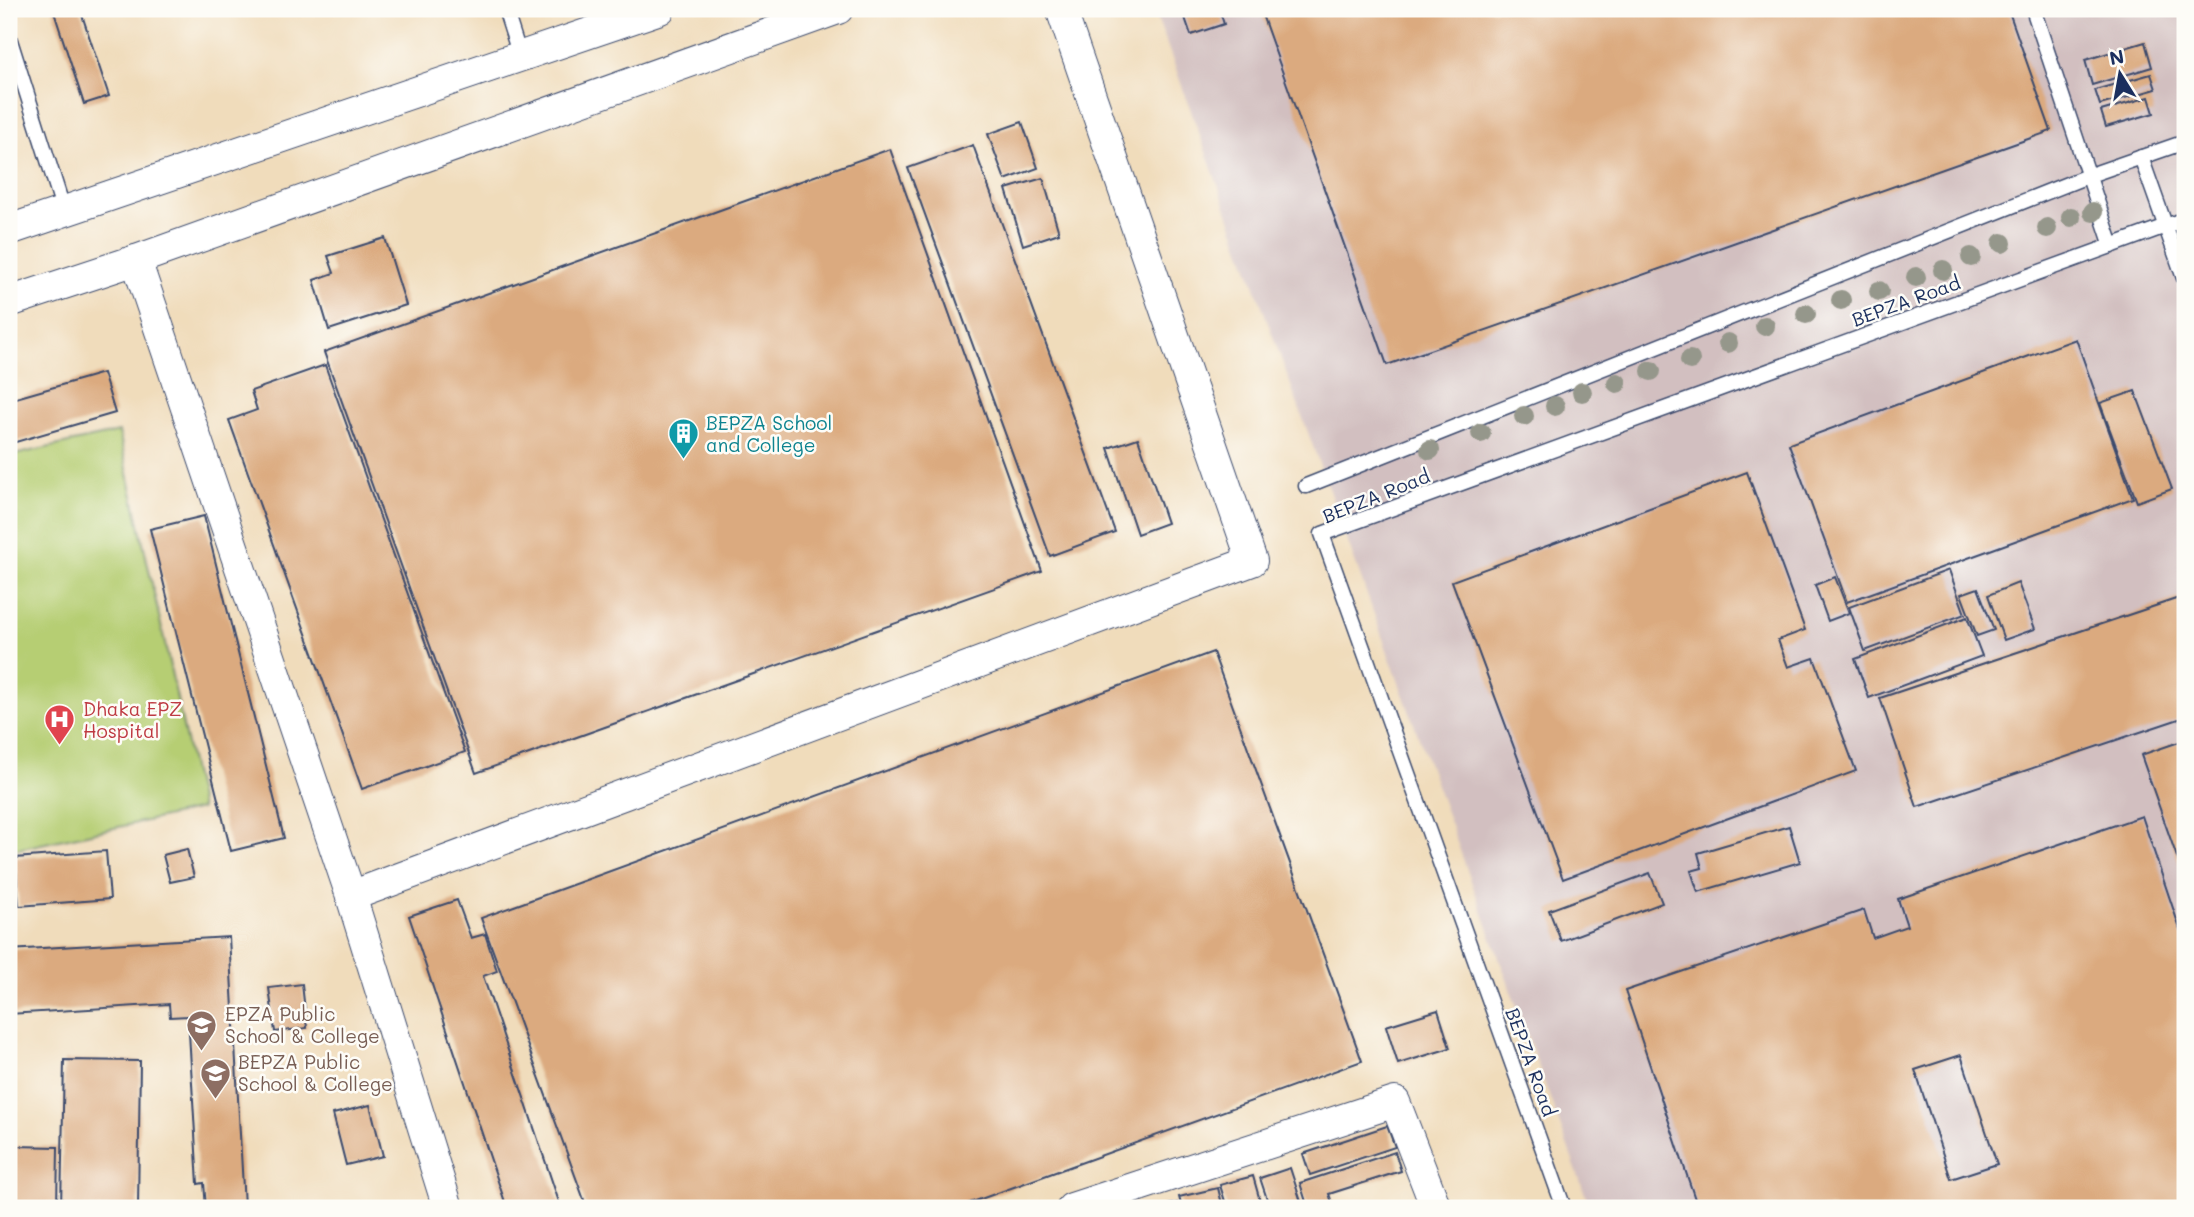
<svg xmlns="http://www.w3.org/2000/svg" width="2194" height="1217" viewBox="0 0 2194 1217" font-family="Mali,sans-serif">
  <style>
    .industrial { fill: #d2bfc0 }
    .green { fill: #b6ce73; stroke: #687e68; stroke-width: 2 }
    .building { fill: #dbaa7f; fill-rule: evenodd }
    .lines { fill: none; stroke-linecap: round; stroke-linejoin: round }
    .service-casing { stroke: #3b496c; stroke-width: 17 }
    .minor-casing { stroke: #3b496c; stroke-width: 32 }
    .service { stroke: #fff; stroke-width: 14 }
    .minor { stroke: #fff; stroke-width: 30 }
    .tree { fill: #95978b }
    .labels { text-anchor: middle; stroke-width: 5; stroke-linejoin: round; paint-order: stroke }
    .street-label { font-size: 19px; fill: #1b2f5e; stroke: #fdfcf7 }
    .culture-label { font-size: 19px; fill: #0d838f; stroke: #fdfcf7; text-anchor: start }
    .health-label { font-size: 19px; fill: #be3a42; stroke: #fdfcf7; text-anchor: start }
    .education-label { font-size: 19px; fill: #785e54; stroke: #fdfcf7; text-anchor: start }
  </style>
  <rect width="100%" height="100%" fill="#fdfcf7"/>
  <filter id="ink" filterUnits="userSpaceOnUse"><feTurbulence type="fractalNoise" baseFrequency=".0143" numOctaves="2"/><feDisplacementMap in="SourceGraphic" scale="14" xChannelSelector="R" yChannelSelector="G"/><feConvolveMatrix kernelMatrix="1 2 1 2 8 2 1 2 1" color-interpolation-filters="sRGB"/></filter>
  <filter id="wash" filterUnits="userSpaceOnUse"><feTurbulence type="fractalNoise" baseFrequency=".00686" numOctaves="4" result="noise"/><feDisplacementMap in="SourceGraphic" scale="28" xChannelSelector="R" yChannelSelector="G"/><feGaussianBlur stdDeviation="1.57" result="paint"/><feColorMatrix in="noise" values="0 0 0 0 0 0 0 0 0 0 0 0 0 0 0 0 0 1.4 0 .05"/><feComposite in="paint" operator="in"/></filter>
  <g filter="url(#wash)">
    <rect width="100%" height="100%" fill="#f0dcbb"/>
    <path class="industrial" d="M1154 9H2185V1208H1590Z"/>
    <path class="green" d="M119 432 201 809 9 851V456Z"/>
    <g id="blocks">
      <g class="building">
        <path d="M53 9H80L109 96 84 104Z"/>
        <path d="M1182 9H1219L1224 24 1191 35Z"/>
        <path d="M1260 9H2008L2051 131 1387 365Z"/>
        <path d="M2145 42 2152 67 2092 85 2085 60Z"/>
        <path d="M2151 74 2156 89 2100 105 2095 90Z"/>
        <path d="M2149 97 2154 113 2106 127 2101 111Z"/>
        <path d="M1022 122 1038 168 1005 180 988 134Z"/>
        <path d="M973 145 1115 532 1050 556 908 168Z"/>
        <path d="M890 149 1042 571 476 773 324 352Z"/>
        <path d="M1043 178 1059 233 1023 245 1006 189Z"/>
        <path d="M385 238 406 305 329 330 314 280 334 273 328 256Z"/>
        <path d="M2076 339 2133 498 1847 602 1789 444Z"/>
        <path d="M325 365 465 752 362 789 229 420 257 410 251 391Z"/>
        <path d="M103 373 115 413 9 444V400Z"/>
        <path d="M2135 391 2172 489 2137 502 2100 403Z"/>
        <path d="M1138 438 1167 523 1137 534 1108 448Z"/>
        <path d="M1747 472 1805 630 1778 640 1788 667 1814 658 1856 771 1563 879 1452 581Z"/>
        <path d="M204 516 284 838 231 851 150 529Z"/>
        <path d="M1949 570 1965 614 1865 651 1849 607Z"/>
        <path d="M1835 577 1849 613 1828 621 1815 585Z"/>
        <path d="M2018 583 2035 629 2004 640 1988 595Z"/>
        <path d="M1978 588 1994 630 1977 636 1961 594Z"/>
        <path d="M2185 596V717L1917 807 1880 698Z"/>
        <path d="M1967 617 1982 656 1869 698 1855 659Z"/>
        <path d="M1213 652 1362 1061 956 1208H587L481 918Z"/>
        <path d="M2185 740V880L2141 755Z"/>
        <path d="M2142 816 2185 944V1208H1698L1625 991 1864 910 1873 938 1907 926 1898 899ZM1961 1055 1997 1164 1951 1179 1915 1070Z"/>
        <path d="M1789 826 1800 862 1698 892 1691 871 1702 868 1698 853Z"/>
        <path d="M187 849 194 877 170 882 163 855Z"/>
        <path d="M106 851 110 899 19 906 15 858Z"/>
        <path d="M1650 873 1662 903 1561 941 1549 910Z"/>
        <path d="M457 900 471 938 485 934 497 971 483 976 561 1208H507L409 916Z"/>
        <path d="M229 937 244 1206 206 1208 204 1183 198 1184 188 1016 170 1017 169 1004 9 1014V950Z"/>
        <path d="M302 984 307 1028 275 1032 269 988Z"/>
        <path d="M1438 1010 1450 1048 1398 1064 1386 1026Z"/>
        <path d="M64 1060 140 1061 138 1208H61Z"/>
        <path d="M370 1105 383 1156 346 1165 333 1114Z"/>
        <path d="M1387 1126 1395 1147 1310 1175 1303 1154Z"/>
        <path d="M15 1146 58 1147 57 1208H14Z"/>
        <path d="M1395 1152 1401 1171 1329 1194 1334 1208H1308L1300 1183Z"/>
        <path d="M1290 1168 1303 1208H1270L1260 1178Z"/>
        <path d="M1253 1176 1262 1208H1227L1220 1185Z"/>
        <path d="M1218 1188 1223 1208H1182L1179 1197Z"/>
        <path d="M1177 1203 1178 1208H1158V1207Z"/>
      </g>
    </g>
  </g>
  <g filter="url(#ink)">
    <use href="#blocks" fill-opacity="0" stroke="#3b496c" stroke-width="2"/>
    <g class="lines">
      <defs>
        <g id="service">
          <path d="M505 9 520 56"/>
          <path d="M2033 9 2112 246"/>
          <path d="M9 37 64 211"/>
          <path d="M2141 157 2185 281"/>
          <path d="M1306 486 2090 175 2185 142"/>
          <path d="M1564 1208 1322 534 2185 219"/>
        </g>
        <g id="minor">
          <path d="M9 230 660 9"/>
          <path d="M136 260 351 896 1252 561 1061 9"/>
          <path d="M9 302 136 260 838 9"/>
          <path d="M351 896 448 1208"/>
          <path d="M1072 1208 1395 1102 1436 1208"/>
        </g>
      </defs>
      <use href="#service" class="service-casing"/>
      <use href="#minor" class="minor-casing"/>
      <use href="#service" class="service"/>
      <use href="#minor" class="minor"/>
    </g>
    <g class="tree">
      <circle cx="2093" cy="212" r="10"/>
      <circle cx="2071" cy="217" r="10"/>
      <circle cx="2047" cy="228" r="10"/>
      <circle cx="2002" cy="243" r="10"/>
      <circle cx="1971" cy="257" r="10"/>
      <circle cx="1943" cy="270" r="10"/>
      <circle cx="1916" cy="277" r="10"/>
      <circle cx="1879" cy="291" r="10"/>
      <circle cx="1841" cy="300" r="10"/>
      <circle cx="1806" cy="314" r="10"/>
      <circle cx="1765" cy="326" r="10"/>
      <circle cx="1728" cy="343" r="10"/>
      <circle cx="1690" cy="360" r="10"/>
      <circle cx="1651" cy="371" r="10"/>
      <circle cx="1617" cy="383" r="10"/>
      <circle cx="1582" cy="392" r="10"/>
      <circle cx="1555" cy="406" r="10"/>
      <circle cx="1524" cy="416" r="10"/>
      <circle cx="1481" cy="433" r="10"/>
      <circle cx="1430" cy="450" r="10"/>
    </g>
  </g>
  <defs>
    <symbol id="building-pin" viewBox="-11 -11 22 30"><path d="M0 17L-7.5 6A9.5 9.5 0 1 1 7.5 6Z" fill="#0f9aa8" stroke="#fdfcf7"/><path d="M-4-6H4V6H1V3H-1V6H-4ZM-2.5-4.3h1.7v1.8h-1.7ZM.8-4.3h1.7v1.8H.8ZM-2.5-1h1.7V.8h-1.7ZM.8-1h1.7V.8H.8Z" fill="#fff"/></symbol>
    <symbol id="hospital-pin" viewBox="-11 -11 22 30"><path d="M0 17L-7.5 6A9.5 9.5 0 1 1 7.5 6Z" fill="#e0444e" stroke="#fdfcf7"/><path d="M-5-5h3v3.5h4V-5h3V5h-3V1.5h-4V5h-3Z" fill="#fff"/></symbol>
    <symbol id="university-pin" viewBox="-11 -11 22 30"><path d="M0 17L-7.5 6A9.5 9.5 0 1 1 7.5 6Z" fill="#8d6e63" stroke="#fdfcf7"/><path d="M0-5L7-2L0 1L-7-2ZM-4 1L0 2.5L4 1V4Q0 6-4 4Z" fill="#fff"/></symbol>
    <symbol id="school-pin" viewBox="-11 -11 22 30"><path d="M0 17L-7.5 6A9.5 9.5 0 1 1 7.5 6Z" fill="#8d6e63" stroke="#fdfcf7"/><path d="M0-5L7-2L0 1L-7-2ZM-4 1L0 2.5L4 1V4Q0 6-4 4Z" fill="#fff"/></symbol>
  </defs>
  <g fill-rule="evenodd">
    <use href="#building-pin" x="666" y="416" width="35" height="47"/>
    <use href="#hospital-pin" x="42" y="702" width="35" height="47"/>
    <use href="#university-pin" x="184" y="1008" width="35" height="47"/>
    <use href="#school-pin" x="198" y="1056" width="35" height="47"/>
  </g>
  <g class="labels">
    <g class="street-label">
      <text transform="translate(1906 301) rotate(-20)" y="7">BEPZA Road</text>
      <text transform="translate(1376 496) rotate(-22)" y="7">BEPZA Road</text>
      <text transform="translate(1531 1062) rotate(70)" y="7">BEPZA Road</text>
    </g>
    <g class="culture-label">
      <text x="706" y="430">BEPZA School<tspan x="706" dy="22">and College</tspan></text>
    </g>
    <g class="health-label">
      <text x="83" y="716">Dhaka EPZ<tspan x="83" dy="22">Hospital</tspan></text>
    </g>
    <g class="education-label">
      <text x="225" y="1021">EPZA Public<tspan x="225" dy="22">School &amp; College</tspan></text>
      <text x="238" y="1069">BEPZA Public<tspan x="238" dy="22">School &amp; College</tspan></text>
    </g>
  </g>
  <rect width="2194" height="1217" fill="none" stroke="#fdfcf7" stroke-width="35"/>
  <g transform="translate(2120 74) rotate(349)" stroke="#fdfcf7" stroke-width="5" paint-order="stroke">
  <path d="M0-5L12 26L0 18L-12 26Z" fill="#1b2f5e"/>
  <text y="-10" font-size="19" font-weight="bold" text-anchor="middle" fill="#1b2f5e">N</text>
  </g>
</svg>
